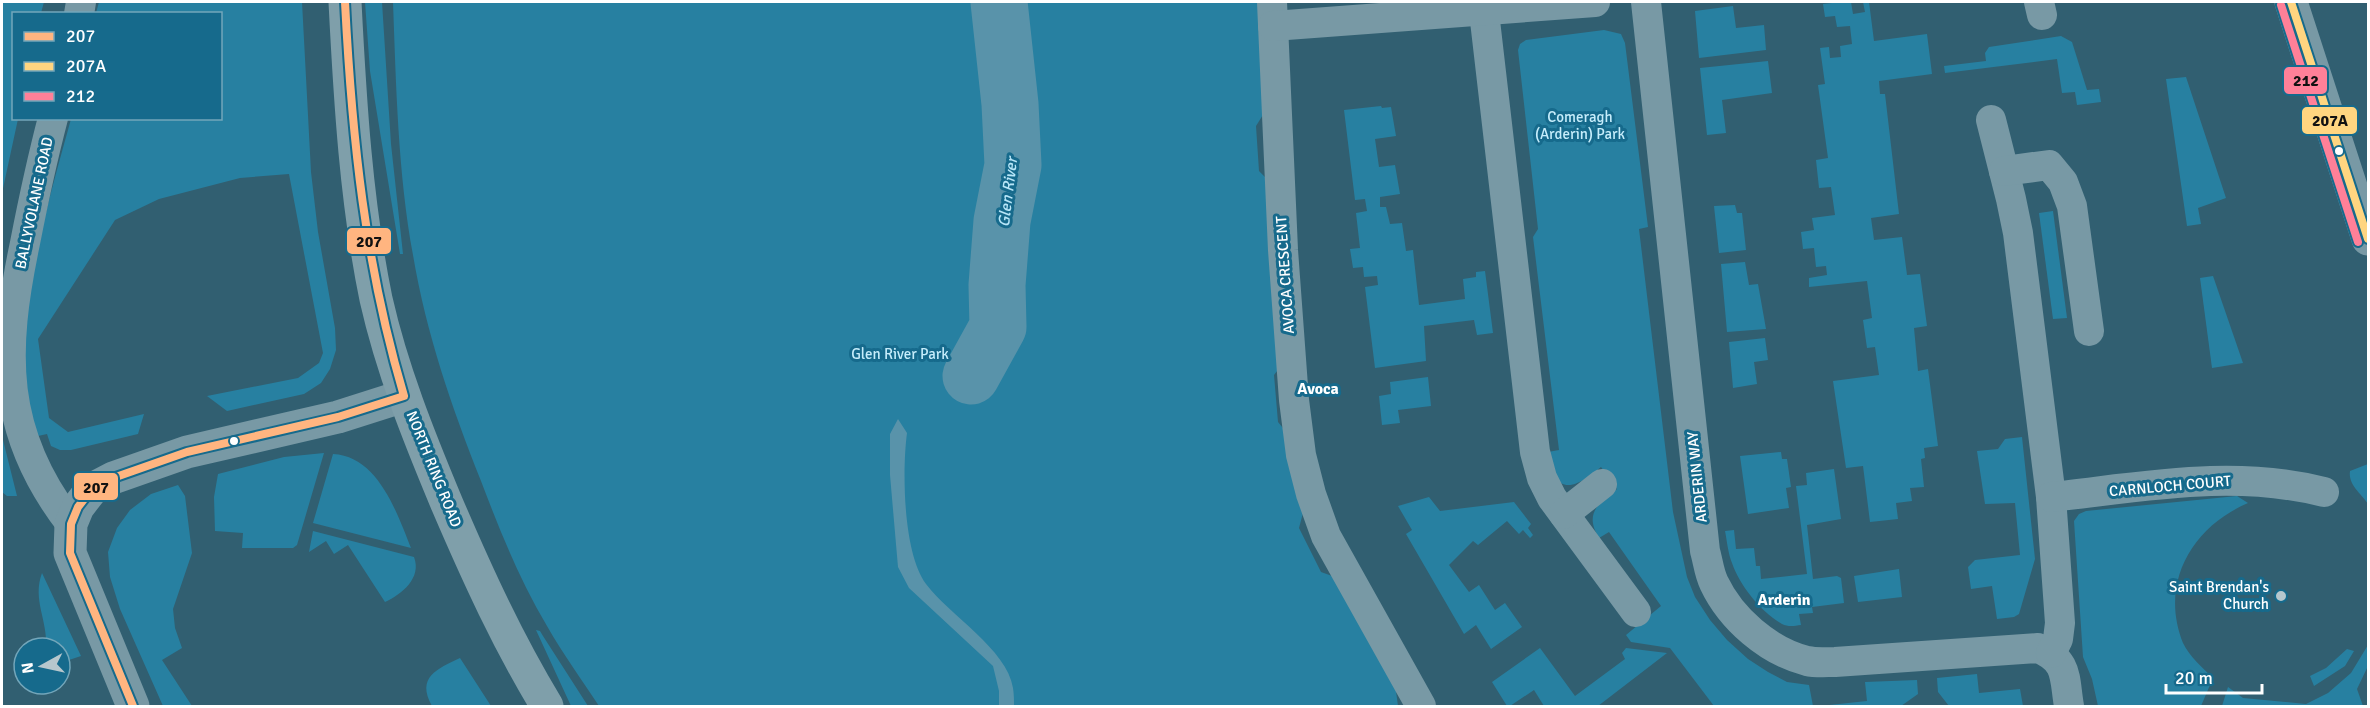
<svg xmlns="http://www.w3.org/2000/svg" width="2370" height="708" viewBox="0 0 2370 708" font-family="Signika,sans-serif">
  <style>
    .green { fill: #2780a1 }
    .water { fill: #5993aa }
    .lines { fill: none; stroke-linecap: round; stroke-linejoin: round }
    .river { stroke: #5993aa; stroke-width: 57 }
    .minor { stroke: #7899a5; stroke-width: 30 }
    .tertiary { stroke: #7899a5; stroke-width: 33 }
    .secondary { stroke: #7f9faa; stroke-width: 33 }
    .bus-1-casing { stroke: #166a8c; stroke-width: 12 }
    .bus-2-casing { stroke: #166a8c; stroke-width: 12 }
    .bus-3-casing { stroke: #166a8c; stroke-width: 12 }
    .bus-1 { stroke: #ffb580; stroke-width: 8 }
    .bus-2 { stroke: #ffd580; stroke-width: 8 }
    .bus-3 { stroke: #ff8098; stroke-width: 8 }
    .bus-dot { fill: #fff; stroke: #166a8c; stroke-width: 2 }
    .poi-dot { fill: #b7c7cd; stroke: #166a8c; stroke-width: 2 }
    .labels { text-anchor: middle; stroke-width: 6; stroke-linejoin: round; paint-order: stroke }
    .park-label { font-size: 15px; fill: #c6edfb; stroke: #166a8c }
    .street-label { font-size: 15px; fill: #fff; stroke: #166a8c }
    .poi-label { font-size: 15px; fill: #fff; stroke: #166a8c; text-anchor: end }
    .water-label { font-size: 16px; font-style: italic; fill: #b8e6f8; stroke: #166a8c }
    .neighbourhood-label { font-size: 16px; font-weight: bold; fill: #fff; stroke: #166a8c }
    .line-badge { stroke: #166a8c; stroke-width: 2 }
    .pale-badge-label { font-size: 16px; text-anchor: middle; font-weight: bold; fill: #111 }
  </style>
  <rect width="100%" height="100%" fill="#315f71"/>
  <g class="green">
    <path d="M2 2H44L41 13 14 14V118L18 119 2 193Z"/>
    <path d="M99 2H302L311 172 318 232 335 328 336 350 330 369 321 383 304 394 227 411 207 396 298 378 319 363 323 353 289 174 240 178 159 199 115 220 38 339 49 418 68 432 144 414 138 434 71 450H60L51 446 47 434 38 436C0 358 49 200 71 119L220 118V14L96 13Z"/>
    <path d="M365 2H382L391 144 403 254H400L370 71Z"/>
    <path d="M393 2H1258L1266 110 1256 126 1259 171 1271 183 1281 366 1274 375 1278 422 1287 433 1304 509 1299 528 1321 572 1335 577 1395 684 1398 706H599C582 680 563 654 547 626 520 581 500 531 481 481 452 408 426 333 413 255 398 174 396 84 393 2Z"/>
    <path d="M1841 2H1851L1853 14 1865 12 1863 2H1869L1874 41 1927 34 1932 74 1879 81 1880 94H1885L1899 214 1871 218 1874 240 1902 237 1907 275 1920 274 1927 326 1914 328 1918 371 1928 369 1938 446 1924 448 1925 458 1921 459 1924 487 1910 488 1912 501 1896 503 1898 519 1870 522 1863 466 1846 468 1833 381 1879 375 1875 347 1867 348 1863 320 1872 318 1867 281 1809 287V278L1827 275 1826 266 1816 267 1814 248 1803 249 1801 232 1814 230 1812 218 1835 215 1831 187 1819 188 1816 160 1828 158 1818 85 1825 84 1820 48 1829 47 1830 58 1841 57 1840 46 1852 44 1850 26 1837 27 1835 16 1825 17 1823 4Z"/>
    <path d="M1733 6 1736 28 1764 25 1766 50 1699 58 1695 11Z"/>
    <path d="M1604 30 1621 34 1625 43 1648 227 1639 229 1673 512 1687 577 1695 597 1710 620 1727 640 1748 659 1768 672 1787 682 1809 685 1813 706H1714L1670 648 1631 642 1626 635 1661 606 1609 532 1599 538C1584 513 1598 504 1617 489L1601 467C1590 476 1566 497 1555 476 1551 469 1550 459 1548 452L1559 450 1533 237 1538 229 1518 50 1520 44 1526 40Z"/>
    <path d="M2061 36 2072 42 2087 90 2099 89 2101 102 2077 105 2075 92 2062 93 2057 59 1945 73 1944 66 1986 61 1985 53 1989 47Z"/>
    <path d="M1768 61 1772 93 1722 100 1726 133 1707 135 1700 68Z"/>
    <path d="M2186 77 2226 198 2198 208 2201 224 2187 226 2166 79Z"/>
    <path d="M1381 106 1382 108 1391 107 1396 136 1375 139 1379 167 1395 165 1400 194 1380 197V207H1386L1390 224 1402 223 1406 251 1413 250 1419 305 1465 299 1463 279 1476 277V272L1485 271 1493 333 1477 335 1474 320 1424 326 1426 361 1375 368 1365 287 1378 285 1377 276 1364 277 1363 267 1353 268 1350 249 1360 248 1356 213 1367 211 1365 199 1355 200 1344 110Z"/>
    <path d="M1735 205 1737 213H1742L1746 250 1719 253 1714 206Z"/>
    <path d="M2053 211 2067 318 2053 319 2039 213Z"/>
    <path d="M1745 262 1749 285 1758 284 1766 329 1727 332 1721 264Z"/>
    <path d="M2213 276 2243 363 2212 368 2200 278Z"/>
    <path d="M1765 338 1768 360 1754 362 1757 384 1733 388 1729 342Z"/>
    <path d="M1428 377 1431 406 1398 410 1400 423 1382 425 1379 396 1391 394 1390 382Z"/>
    <path d="M2 436 17 496H7L2 492Z"/>
    <path d="M2022 437 2035 559 2019 614 2014 617 1997 619 1992 586 1971 589 1968 567 1975 560 2020 555 2015 503 1985 504 1977 451 1998 449 2005 439Z"/>
    <path d="M1781 452 1782 459H1787L1791 487 1786 488 1789 508 1748 514 1740 456Z"/>
    <path d="M324 453 297 545 293 548H242L243 533 215 531 214 497 218 474 284 457Z"/>
    <path d="M333 454C378 456 397 513 411 548L313 523Z"/>
    <path d="M2368 464V504C2361 493 2348 485 2350 471Z"/>
    <path d="M1834 469 1841 519 1807 525 1813 579 1837 576 1841 578 1844 603 1812 607 1813 613 1799 614 1801 625C1794 626 1788 627 1782 624 1761 612 1740 586 1732 563 1728 553 1727 541 1725 531L1734 530 1736 549 1754 548 1756 566H1760L1761 579 1807 574 1796 486 1807 485 1806 473Z"/>
    <path d="M178 485 185 496 192 553 173 609 175 628 182 648 162 660 192 706H163L120 609 110 577 108 552 117 528 130 510 151 494Z"/>
    <path d="M2237 496 2248 503C2192 527 2159 583 2183 643 2189 656 2203 668 2213 678L2201 706H2098L2092 679 2083 657 2074 521 2079 514 2086 511Z"/>
    <path d="M1429 497 1440 511 1514 502 1531 524 1528 528 1533 535 1530 538 1523 530 1519 534 1507 521 1478 545 1473 541 1449 565 1469 592 1479 585 1495 610 1505 603 1522 627 1491 649 1476 625 1464 634 1406 534 1412 530 1398 506Z"/>
    <path d="M313 531 414 557C422 578 402 594 385 602L348 545 334 554 326 541 309 552Z"/>
    <path d="M1899 569 1902 597 1858 602 1854 576Z"/>
    <path d="M42 573 81 656 60 663V648H46C48 620 32 600 42 573Z"/>
    <path d="M536 630 540 631 543 636 588 706H571Z"/>
    <path d="M2368 645V666L2357 689 2363 706H2222L2228 687 2243 698 2306 704 2328 693 2351 673Z"/>
    <path d="M1540 648 1575 696 1625 659 1622 653 1626 648 1667 653 1598 706H1544L1534 690 1510 706H1507L1492 682Z"/>
    <path d="M2347 649 2354 651 2345 666 2314 686 2310 676 2326 668Z"/>
    <path d="M460 658 491 706H432C416 677 437 669 460 658Z"/>
    <path d="M1977 674 1979 693 2020 689 2023 706H1949L1938 692 1937 678Z"/>
    <path d="M1917 680 1918 694 1901 706H1820L1867 701 1865 682Z"/>
  </g>
  <path class="water" d="M898 419 907 433C902 471 903 553 926 584 949 615 1007 649 1013 688 1014 694 1014 701 1014 706H999V691L993 666 909 588 898 567 890 475V434Z"/>
  <g class="lines">
    <path class="river" d="M971 376 998 327 997 285 1002 221 1013 165 1010 104 999 2"/>
    <g class="minor">
      <path d="M1272 2 1283 250 1294 400 1301 455 1311 494 1326 536 1421 706"/>
      <path d="M1646 2 1705 551C1708 561 1709 573 1714 583 1731 619 1768 651 1807 661 1816 663 1826 662 1835 662L2038 648C2069 661 2064 678 2069 706"/>
      <path d="M2039 2 2042 15"/>
      <path d="M1484 12 1535 452 1542 478 1552 498 1636 612"/>
      <path d="M79 14 81 2"/>
      <path d="M1273 26 1595 2"/>
      <path d="M53 118C42 160 33 202 25 243 2 352 0 433 71 524"/>
      <path d="M1991 120 2011 199 2018 233 2051 497 2060 623 2058 639 2051 653"/>
      <path d="M2004 171 2049 165 2063 182 2072 206 2089 331"/>
      <path d="M2051 497C2143 487 2233 469 2324 492"/>
      <path d="M1564 514 1602 484"/>
    </g>
    <g class="tertiary">
      <path d="M2291 2 2368 239"/>
      <path d="M133 706 70 553 71 524 78 507 92 489 113 478 187 452 338 417 404 396"/>
    </g>
    <path class="secondary" d="M345 2C350 100 356 202 376 299 392 370 419 437 447 504 477 574 508 642 547 706"/>
    <defs>
      <path id="bus-1" d="M133 706 70 553 71 524 78 507 92 489 113 478 187 452 338 417 404 396C365 264 352 139 345 2"/>
      <path id="bus-2" d="M2291 2 2368 239"/>
      <path id="bus-3" d="M2281 5 2358 242"/>
    </defs>
    <use href="#bus-1" class="bus-1-casing"/>
    <use href="#bus-2" class="bus-2-casing"/>
    <use href="#bus-3" class="bus-3-casing"/>
    <use href="#bus-1" class="bus-1"/>
    <use href="#bus-2" class="bus-2"/>
    <use href="#bus-3" class="bus-3"/>
  </g>
  <g class="bus-dot">
    <circle cx="2339" cy="151" r="5"/>
    <circle cx="234" cy="441" r="5"/>
  </g>
  <circle class="poi-dot" cx="2281" cy="596" r="6"/>
  <g class="labels">
    <g class="park-label">
      <text x="1580" y="122">Comeragh<tspan x="1580" dy="17">(Arderin) Park</tspan></text>
      <text x="900" y="359">Glen River Park</text>
    </g>
    <g class="street-label">
      <text transform="translate(34 203) rotate(-78)" y="5">BALLYVOLANE ROAD</text>
      <text transform="translate(1285 275) rotate(-94)" y="5">AVOCA CRESCENT</text>
      <text transform="translate(434 469) rotate(68)" y="5">NORTH RING ROAD</text>
      <text transform="translate(1697 477) rotate(-96)" y="5">ARDERIN WAY</text>
      <text transform="translate(2170 486) rotate(-5)" y="5">CARNLOCH COURT</text>
    </g>
    <g class="poi-label">
      <text x="2269" y="592">Saint Brendan's<tspan x="2269" dy="17">Church</tspan></text>
    </g>
    <g class="water-label">
      <text transform="translate(1007 192) rotate(-83)" y="6">Glen River</text>
    </g>
    <g class="neighbourhood-label">
      <text x="1318" y="394">Avoca</text>
      <text x="1784" y="605">Arderin</text>
    </g>
  </g>
  <g class="line-badge">
    <rect x="2283" y="66" width="45" height="29" rx="6" fill="#ff8098"/>
    <rect x="2301" y="106" width="57" height="29" rx="6" fill="#ffd580"/>
    <rect x="346" y="227" width="46" height="28" rx="6" fill="#ffb580"/>
    <rect x="73" y="472" width="46" height="29" rx="6" fill="#ffb580"/>
  </g>
  <g class="pale-badge-label">
    <text x="2306" y="86">212</text>
    <text x="2330" y="126">207A</text>
    <text x="369" y="247">207</text>
    <text x="96" y="493">207</text>
  </g>
  <rect width="2370" height="708" fill="none" stroke="#ffffff" stroke-width="6"/>
  <rect x="12" y="12" width="210" height="108" fill="#166a8c" stroke="#73a6ba" stroke-width="1.5"/>
  <rect x="24" y="32" width="30" height="9" fill="#ffb580" stroke="#73a6ba" stroke-width="1.5"/>
  <text x="66" y="42" font-size="18" fill="#ffffff">207</text>
  <rect x="24" y="62" width="30" height="9" fill="#ffd580" stroke="#73a6ba" stroke-width="1.5"/>
  <text x="66" y="72" font-size="18" fill="#ffffff">207A</text>
  <rect x="24" y="92" width="30" height="9" fill="#ff8098" stroke="#73a6ba" stroke-width="1.5"/>
  <text x="66" y="102" font-size="18" fill="#ffffff">212</text>
  <g transform="translate(42 666) rotate(262)"><circle r="28" fill="#166a8c" stroke="#73a6ba" stroke-width="1.5"/>
  <path d="M0-4.5L10 22L0 15L-10 22Z" fill="#b7c7cd"/>
  <text y="-9" font-size="16" font-weight="bold" text-anchor="middle" fill="#ffffff">N</text>
  </g>
  <path d="M2166 684v9h96v-9" fill="none" stroke="#ffffff" stroke-width="3"/>
  <text x="2175" y="684" font-size="18" fill="#ffffff" stroke="#166a8c" stroke-width="4.5" paint-order="stroke">20 m</text>
</svg>
